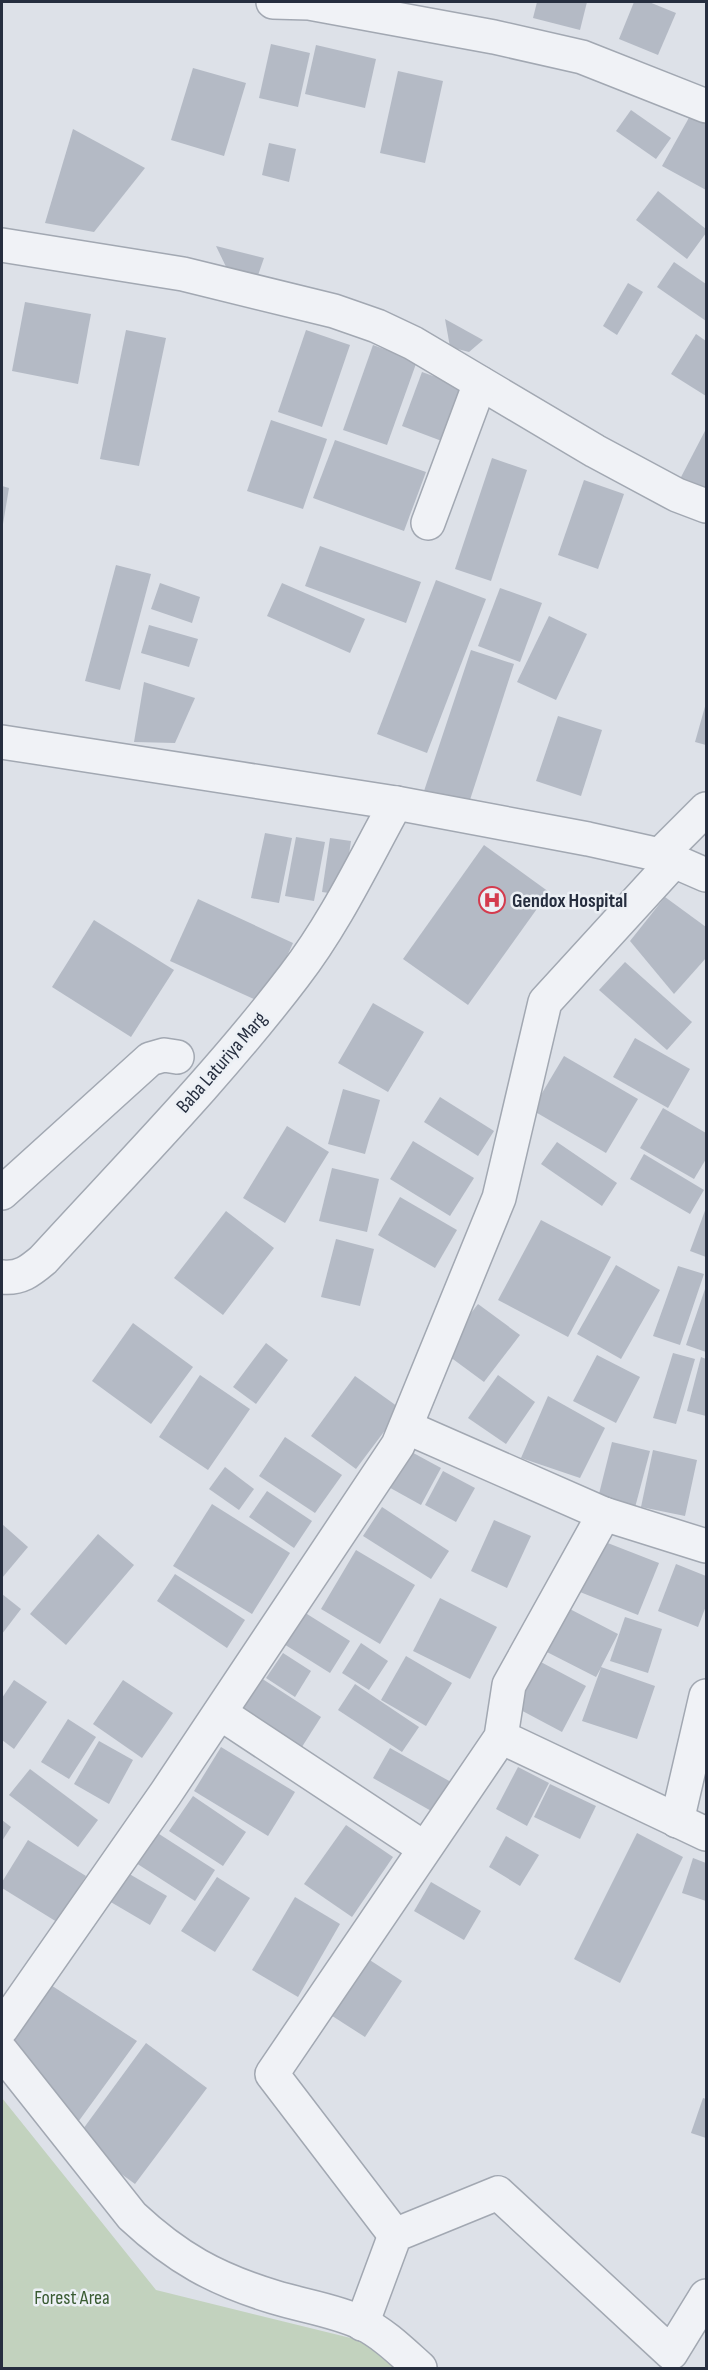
<svg xmlns="http://www.w3.org/2000/svg" width="708" height="2370" viewBox="0 0 708 2370" font-family="'Sofia Sans Condensed',sans-serif">
  <style>
    .green { fill: #c2d2be }
    .building { fill: #b4bac5 }
    .lines { fill: none; stroke-linecap: round; stroke-linejoin: round }
    .minor-casing { stroke: #a2a8b2; stroke-width: 36 }
    .minor { stroke: #f0f2f6; stroke-width: 33 }
    .labels { text-anchor: middle; stroke-width: 5; stroke-linejoin: round; paint-order: stroke }
    .poi-label { font-size: 20px; font-weight: bold; fill: #262e3f; stroke: #ecf0f5; text-anchor: start }
    .street-label { font-size: 20px; fill: #262e3f; stroke: #ecf0f5 }
    .park-label { font-size: 20px; fill: #395b32; stroke: #ecf0f5 }
  </style>
  <rect width="100%" height="100%" fill="#dde1e8"/>
  <path class="green" d="M2 2098 156 2290 367 2342 394 2368H2Z"/>
  <g class="building">
    <path d="M537 2H587L580 30 533 18Z"/>
    <path d="M634 2H649L676 13 658 55 619 39Z"/>
    <path d="M271 44 310 53 298 107 259 98Z"/>
    <path d="M316 45 376 59 365 108 305 94Z"/>
    <path d="M193 68 246 83 224 156 171 140Z"/>
    <path d="M398 71 443 81 425 163 380 153Z"/>
    <path d="M631 110 671 138 656 159 616 131Z"/>
    <path d="M691 114 706 122V190L662 166Z"/>
    <path d="M73 129 145 168 94 232 45 223Z"/>
    <path d="M269 143 296 149 289 182 262 175Z"/>
    <path d="M658 191 706 229V233L687 259 636 220Z"/>
    <path d="M216 246 264 258 255 284 230 275Z"/>
    <path d="M674 262 706 284V321L657 287Z"/>
    <path d="M628 283 643 292 617 335 603 326Z"/>
    <path d="M25 302 91 314 78 384 12 371Z"/>
    <path d="M445 319 483 340 469 352 450 347Z"/>
    <path d="M126 330 166 338 139 466 100 459Z"/>
    <path d="M306 330 350 345 322 427 278 412Z"/>
    <path d="M696 334 706 341V396L671 374Z"/>
    <path d="M373 345 417 361 387 445 343 430Z"/>
    <path d="M422 372 467 388 447 443 402 426Z"/>
    <path d="M271 420 327 439 303 509 247 491Z"/>
    <path d="M706 429V493L680 479Z"/>
    <path d="M335 440 426 472 404 531 313 498Z"/>
    <path d="M492 458 527 470 491 581 455 569Z"/>
    <path d="M584 480 624 494 598 569 558 555Z"/>
    <path d="M2 486 9 488 3 524H2Z"/>
    <path d="M320 546 421 582 406 623 305 586Z"/>
    <path d="M116 565 151 574 120 690 85 681Z"/>
    <path d="M436 580 486 599 427 753 377 734Z"/>
    <path d="M160 583 200 597 192 623 151 609Z"/>
    <path d="M282 583 365 619 350 653 267 616Z"/>
    <path d="M500 588 542 603 520 662 478 646Z"/>
    <path d="M549 616 587 634 556 700 517 682Z"/>
    <path d="M149 625 198 639 189 667 141 653Z"/>
    <path d="M471 650 514 664 468 806 424 791Z"/>
    <path d="M144 682 195 698 175 743 134 742Z"/>
    <path d="M706 703V745L695 742Z"/>
    <path d="M558 716 602 730 581 796 536 781Z"/>
    <path d="M265 833 292 838 279 903 251 898Z"/>
    <path d="M296 837 325 842 314 901 285 896Z"/>
    <path d="M330 838 351 841 343 895 322 892Z"/>
    <path d="M484 845 549 892 468 1005 403 959Z"/>
    <path d="M665 897 706 927V958L674 994 630 941Z"/>
    <path d="M198 899 293 943 265 1004 170 961Z"/>
    <path d="M94 920 174 970 131 1037 52 987Z"/>
    <path d="M625 962 692 1022 667 1050 599 990Z"/>
    <path d="M373 1003 424 1032 388 1092 338 1063Z"/>
    <path d="M635 1038 690 1069 668 1108 613 1077Z"/>
    <path d="M564 1056 638 1099 606 1153 532 1110Z"/>
    <path d="M343 1089 380 1100 365 1154 328 1144Z"/>
    <path d="M440 1097 494 1131 478 1156 424 1122Z"/>
    <path d="M663 1108 706 1133V1159L694 1179 640 1148Z"/>
    <path d="M287 1126 329 1152 285 1223 243 1198Z"/>
    <path d="M413 1141 474 1178 450 1216 390 1179Z"/>
    <path d="M557 1142 617 1183 602 1206 541 1164Z"/>
    <path d="M644 1154 704 1190 690 1214 630 1179Z"/>
    <path d="M332 1168 379 1179 367 1232 319 1221Z"/>
    <path d="M400 1197 457 1230 435 1268 378 1235Z"/>
    <path d="M706 1208V1257L690 1251Z"/>
    <path d="M226 1211 274 1248 223 1315 174 1278Z"/>
    <path d="M541 1220 611 1257 568 1337 498 1300Z"/>
    <path d="M336 1239 374 1249 360 1306 321 1297Z"/>
    <path d="M616 1265 660 1290 621 1359 577 1334Z"/>
    <path d="M678 1266 704 1274 680 1345 653 1336Z"/>
    <path d="M706 1286V1352L686 1345Z"/>
    <path d="M478 1304 520 1335 484 1382 442 1351Z"/>
    <path d="M133 1323 193 1367 151 1424 92 1381Z"/>
    <path d="M266 1343 288 1360 256 1404 233 1387Z"/>
    <path d="M673 1353 695 1359 676 1424 653 1418Z"/>
    <path d="M597 1355 640 1377 616 1423 573 1401Z"/>
    <path d="M701 1357 706 1359V1416L687 1411Z"/>
    <path d="M200 1375 250 1409 208 1470 159 1437Z"/>
    <path d="M498 1375 535 1402 506 1444 468 1418Z"/>
    <path d="M355 1376 401 1409 356 1469 311 1436Z"/>
    <path d="M548 1396 605 1428 580 1478 521 1458Z"/>
    <path d="M285 1437 342 1475 315 1513 259 1476Z"/>
    <path d="M612 1442 650 1451 633 1515 596 1506Z"/>
    <path d="M406 1449 441 1468 421 1505 385 1485Z"/>
    <path d="M653 1450 697 1460 685 1516 641 1507Z"/>
    <path d="M225 1467 254 1489 239 1510 209 1489Z"/>
    <path d="M443 1471 475 1488 456 1522 425 1505Z"/>
    <path d="M267 1491 312 1521 294 1548 249 1517Z"/>
    <path d="M212 1504 290 1553 252 1614 173 1566Z"/>
    <path d="M382 1507 449 1551 431 1579 363 1536Z"/>
    <path d="M494 1520 531 1536 507 1588 471 1571Z"/>
    <path d="M2 1524 28 1547 2 1578Z"/>
    <path d="M98 1534 134 1565 66 1645 30 1614Z"/>
    <path d="M600 1540 659 1563 638 1615 580 1592Z"/>
    <path d="M356 1550 415 1585 380 1644 321 1609Z"/>
    <path d="M676 1564 706 1576V1606L698 1627 658 1611Z"/>
    <path d="M175 1574 245 1620 227 1648 157 1601Z"/>
    <path d="M2 1594 21 1609 2 1634Z"/>
    <path d="M440 1598 497 1627 470 1679 413 1651Z"/>
    <path d="M566 1607 618 1634 601 1667 655 1686 637 1739 582 1721 601 1668 596 1677 543 1650Z"/>
    <path d="M299 1609 350 1641 330 1673 279 1641Z"/>
    <path d="M625 1617 662 1629 648 1673 610 1661Z"/>
    <path d="M361 1643 388 1661 369 1690 342 1673Z"/>
    <path d="M283 1653 311 1671 295 1697 266 1678Z"/>
    <path d="M406 1656 452 1683 426 1726 381 1700Z"/>
    <path d="M539 1661 586 1686 562 1732 515 1707Z"/>
    <path d="M261 1678 321 1717 300 1750 240 1710Z"/>
    <path d="M14 1680 47 1702 14 1749 2 1740V1698Z"/>
    <path d="M123 1680 173 1713 142 1758 93 1724Z"/>
    <path d="M355 1684 419 1727 402 1752 338 1710Z"/>
    <path d="M68 1719 96 1737 69 1779 41 1762Z"/>
    <path d="M99 1741 133 1760 109 1804 74 1784Z"/>
    <path d="M221 1747 295 1792 268 1836 194 1791Z"/>
    <path d="M390 1748 451 1782 433 1812 373 1778Z"/>
    <path d="M518 1767 549 1783 527 1826 496 1809Z"/>
    <path d="M30 1769 98 1820 78 1847 9 1795Z"/>
    <path d="M550 1784 596 1806 580 1839 534 1817Z"/>
    <path d="M193 1796 246 1832 223 1866 169 1831Z"/>
    <path d="M2 1820 11 1827 2 1841Z"/>
    <path d="M346 1825 393 1857 352 1917 304 1884Z"/>
    <path d="M156 1832 215 1870 195 1901 136 1863Z"/>
    <path d="M637 1833 683 1857 620 1983 574 1959Z"/>
    <path d="M506 1836 539 1855 520 1886 489 1867Z"/>
    <path d="M28 1840 86 1876 57 1922 2 1888V1882Z"/>
    <path d="M693 1858 706 1863V1901L682 1893Z"/>
    <path d="M126 1872 167 1896 150 1925 109 1901Z"/>
    <path d="M217 1877 250 1898 215 1952 181 1931Z"/>
    <path d="M431 1882 481 1911 464 1940 414 1911Z"/>
    <path d="M295 1897 340 1924 298 1997 252 1970Z"/>
    <path d="M362 1955 402 1981 365 2037 326 2012Z"/>
    <path d="M40 1978 137 2041 73 2129 5 2025Z"/>
    <path d="M146 2043 207 2088 135 2184 75 2140Z"/>
    <path d="M703 2098 706 2099V2138L691 2133Z"/>
  </g>
  <g class="lines">
    <defs>
      <g id="minor">
        <path d="M273 2 309 3 494 37 582 57 706 106"/>
        <path d="M2 245 183 274 334 311 377 326 413 343 595 451 677 495 706 506"/>
        <path d="M428 523 480 383"/>
        <path d="M2 742 396 803 588 839 660 855 706 875"/>
        <path d="M660 855 706 809"/>
        <path d="M2 1193 150 1059 164 1055 177 1057"/>
        <path d="M2 1277C20 1279 30 1271 43 1260 128 1167 218 1076 294 976 335 923 364 861 396 803"/>
        <path d="M406 1427 604 1514 706 1546"/>
        <path d="M220 1713 424 1848"/>
        <path d="M501 1737 706 1834"/>
        <path d="M677 1821 706 1696"/>
        <path d="M2 2028 166 1793 398 1445 499 1198 545 1002 674 861"/>
        <path d="M2 2052 132 2216C177 2258 215 2279 274 2297 303 2306 334 2310 362 2323 384 2334 402 2352 420 2368"/>
        <path d="M395 2235 272 2074 501 1737 509 1685 604 1514"/>
        <path d="M362 2324 395 2235 498 2193 671 2353 706 2296"/>
      </g>
    </defs>
    <use href="#minor" class="minor-casing"/>
    <use href="#minor" class="minor"/>
  </g>
  <defs>
    <symbol id="hospital-ring" viewBox="-11 -11 22 22"><circle r="9.5" fill="#ecf0f5" stroke="#d43b4e" stroke-width="1.5"/><path d="M-5-5h3v3.5h4V-5h3V5h-3V1.5h-4V5h-3Z" fill="#d43b4e"/></symbol>
  </defs>
  <g fill-rule="evenodd">
    <use href="#hospital-ring" x="477" y="885" width="30" height="30"/>
  </g>
  <g class="labels">
    <g class="poi-label">
      <text x="512" y="907">Gendox Hospital</text>
    </g>
    <g class="street-label">
      <text transform="translate(221 1062) rotate(-49)" y="7">Baba Laturiya Marg</text>
    </g>
    <g class="park-label">
      <text x="72" y="2304">Forest Area</text>
    </g>
  </g>
  <rect width="708" height="2370" fill="none" stroke="#262e3f" stroke-width="6"/>
</svg>
